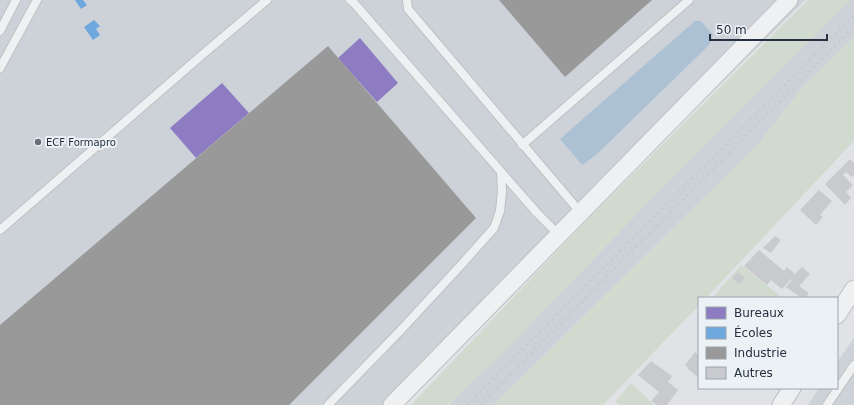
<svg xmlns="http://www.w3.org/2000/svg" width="854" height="405" viewBox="0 0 854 405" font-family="'DejaVu Sans',sans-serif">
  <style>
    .built { fill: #cdd2d9 }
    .green { fill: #d1dacf }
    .water { fill: #acc1d3 }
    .offices { fill: #8e7cc3 }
    .schools { fill: #6fa8dc }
    .industry { fill: #999 }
    .building { fill: #c8cacd }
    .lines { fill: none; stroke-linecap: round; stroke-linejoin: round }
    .service-casing { stroke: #bec0c3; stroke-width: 10 }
    .minor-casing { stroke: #bec0c3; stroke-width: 19 }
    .service { stroke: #eff0f2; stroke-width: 8 }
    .minor { stroke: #eff0f2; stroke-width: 17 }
    .rail { stroke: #c8cacd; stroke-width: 3; stroke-dasharray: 2 4; stroke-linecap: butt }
    .poi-dot { fill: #666f7a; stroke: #ecf1f6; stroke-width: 1.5 }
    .labels { text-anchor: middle; stroke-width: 4; stroke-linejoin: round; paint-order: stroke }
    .poi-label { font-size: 10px; fill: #253140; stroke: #ecf1f6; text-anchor: start }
  </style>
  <rect width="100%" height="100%" fill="#e0e2e5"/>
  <g class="built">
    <path d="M0 0H805L398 405H0Z"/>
    <path d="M840 0H854V37L803 87 759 143 494 405H449Z"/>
    <path d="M854 338V405H808L819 388H837V362Z"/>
  </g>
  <g class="green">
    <path d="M808 0H851L670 180 503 353 448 405H411L587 220Z"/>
    <path d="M854 37V141L706 298H699V305L603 405H494L759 143 803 87Z"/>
    <path d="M741 265 783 298H712Z"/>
    <path d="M631 383 654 405H619L615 402Z"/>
  </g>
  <path class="water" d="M695 21H701L713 35 709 45 596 155 582 165 560 139Z"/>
  <g class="offices">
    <path d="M360 38 398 83 377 102 338 58Z"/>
    <path d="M222 83 249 113 196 158 170 128Z"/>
  </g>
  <g class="schools">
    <path d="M75 0H83L87 5 81 9Z"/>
    <path d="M94 20 100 26 96 29 100 35 93 40 84 27Z"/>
  </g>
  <g class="industry">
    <path d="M499 0H652L565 77Z"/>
    <path d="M328 46 476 218 289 405H0V325Z"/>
  </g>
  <g class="building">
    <path d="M850 159 854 163V175L852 177 846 172 843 175 853 185 846 192 851 198 845 205 825 184Z"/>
    <path d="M819 190 832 201 820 215 823 217 816 225 800 210Z"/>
    <path d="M775 236 781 240 771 253 763 248Z"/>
    <path d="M759 250 784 271 787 267 795 274 802 267 810 274 799 286 809 293 805 298H802L786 287 792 280 791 279 782 289 771 280 767 285 744 266Z"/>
    <path d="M738 272 745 278 739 284 732 278Z"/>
    <path d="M695 352 698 355 699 354V378L688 369V368L685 365Z"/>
    <path d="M651 361 672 376 668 382 678 390 667 405H657L651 401 659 392 638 375Z"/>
  </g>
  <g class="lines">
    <defs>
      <g id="service">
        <path d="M350 0 354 3 537 213 559 235"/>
        <path d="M407 0 408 9 581 213"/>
        <path d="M0 31 16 0"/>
        <path d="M0 68 37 0"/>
        <path d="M522 145 689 0"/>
        <path d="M0 230 202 55 267 0"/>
        <path d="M328 405 399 332 461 265 494 228 500 211 502 192 501 172"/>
        <path d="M827 405 854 365"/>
      </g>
      <g id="minor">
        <path d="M837 315 854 289"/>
        <path d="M392 405 789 0"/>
        <path d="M781 405 792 388"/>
      </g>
    </defs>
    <use href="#service" class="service-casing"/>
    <use href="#minor" class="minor-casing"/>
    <use href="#service" class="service"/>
    <use href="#minor" class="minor"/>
    <g class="rail">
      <path d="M467 405 854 15"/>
      <path d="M480 405 854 27"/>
    </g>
  </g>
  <circle class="poi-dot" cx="38" cy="142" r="4"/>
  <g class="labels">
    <g class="poi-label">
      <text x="46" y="146">ECF Formapro</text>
    </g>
  </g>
  <rect x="698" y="297" width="140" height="92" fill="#ecf1f6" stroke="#9ca4ad"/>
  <rect x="706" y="307" width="20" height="12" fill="#8e7cc3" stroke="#9ca4ad"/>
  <text x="734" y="317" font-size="12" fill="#253140">Bureaux</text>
  <rect x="706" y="327" width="20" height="12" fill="#6fa8dc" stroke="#9ca4ad"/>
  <text x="734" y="337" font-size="12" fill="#253140">Écoles</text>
  <rect x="706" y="347" width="20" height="12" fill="#999999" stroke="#9ca4ad"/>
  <text x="734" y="357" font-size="12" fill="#253140">Industrie</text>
  <rect x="706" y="367" width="20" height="12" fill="#c8cacd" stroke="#9ca4ad"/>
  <text x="734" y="377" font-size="12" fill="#253140">Autres</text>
  <path d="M710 34v6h117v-6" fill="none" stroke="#253140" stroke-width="2"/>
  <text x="716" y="34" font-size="12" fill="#253140" stroke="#ecf1f6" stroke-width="3" paint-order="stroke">50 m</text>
</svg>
